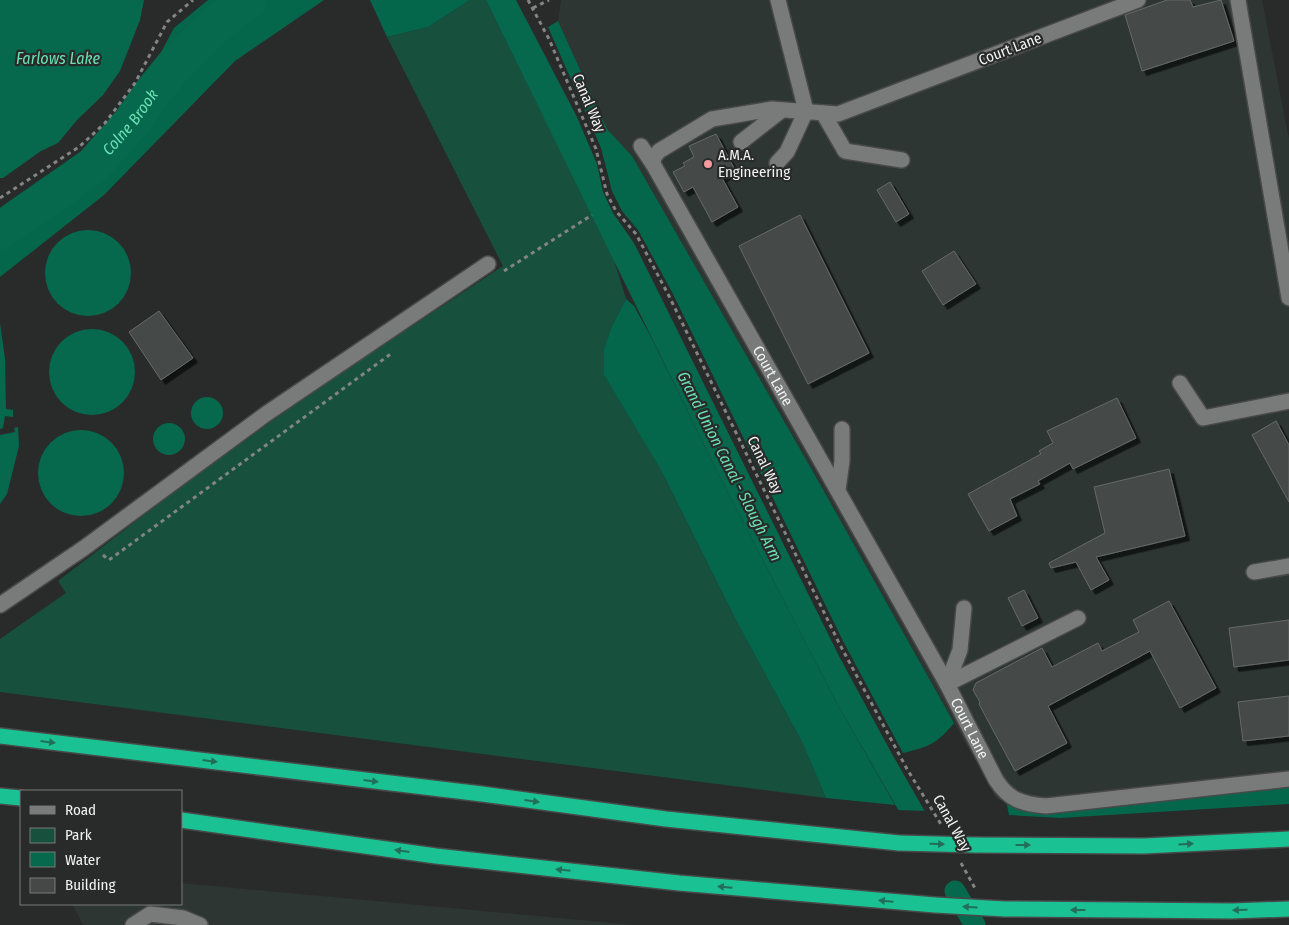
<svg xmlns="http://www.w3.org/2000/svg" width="1289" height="925" viewBox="0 0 1289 925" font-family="'Fira Sans Condensed',sans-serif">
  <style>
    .built { fill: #2d3632 }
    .green { fill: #17513d }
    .forest { fill: #04674c }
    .water { fill: #06684d }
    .pier { fill: #292b2a }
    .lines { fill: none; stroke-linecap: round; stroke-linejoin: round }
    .canal { stroke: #06684d; stroke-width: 21 }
    .river { stroke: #06684d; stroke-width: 38 }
    .building { fill: #454847; stroke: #676a68; filter: url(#shadow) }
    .minor-casing { stroke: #484948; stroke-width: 18 }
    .highway-casing { stroke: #484948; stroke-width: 18 }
    .path { stroke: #838483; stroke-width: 3; stroke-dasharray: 4 4; stroke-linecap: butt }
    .minor { stroke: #787b7a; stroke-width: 15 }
    .highway { stroke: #1ac192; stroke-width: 15 }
    .highway-bridge-casing { stroke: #484948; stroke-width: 18; stroke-linecap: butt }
    .highway-bridge { stroke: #1ac192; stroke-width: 15 }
    .oneway { fill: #226e59 }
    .poi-dot { fill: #f59b9f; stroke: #292b2a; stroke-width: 2 }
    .labels { text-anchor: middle; stroke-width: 4.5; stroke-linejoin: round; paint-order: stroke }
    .street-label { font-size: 15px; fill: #f1f2f1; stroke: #292b2a }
    .poi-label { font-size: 15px; fill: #f1f2f1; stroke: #292b2a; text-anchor: start }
    .water-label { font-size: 16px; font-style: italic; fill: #6ce0b5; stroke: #292b2a }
  </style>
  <defs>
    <filter id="shadow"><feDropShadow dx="4.5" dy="4.5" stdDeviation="0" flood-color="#0009"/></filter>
  </defs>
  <rect width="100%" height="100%" fill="#292b2a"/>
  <g class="built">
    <path d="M561 0H1262L1289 139V787L1043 810 997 799 816 477 632 156 607 129 558 21Z"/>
    <path d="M181 883 634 925H83L72 904H181Z"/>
  </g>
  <path class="green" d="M470 0H486L613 257 626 299 612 326 604 349V375L662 472 737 622 802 742 826 798 0 692V639L66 593 58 581 183 485 309 394 503 266 387 37 428 27Z"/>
  <g class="forest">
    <path d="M208 0H240L212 21 179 53 168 61 163 56 161 52 174 28Z"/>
    <path d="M252 0H324L235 61 104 195 0 277V235L95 168 131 126 178 66 223 22Z"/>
    <path d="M370 0H470L428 27 387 37Z"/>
    <path d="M558 21 607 129 632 156 816 477 954 723C937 744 928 747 903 753L844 643 672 292 638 230 622 211 612 191 601 148 548 27Z"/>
    <path d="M626 299 634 306 652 339 720 477 839 707 895 805 826 798 802 742 737 622 662 472 604 375V349L612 326Z"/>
    <path d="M1289 787V804L1060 818 1009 815 1006 800 1043 810Z"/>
  </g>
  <g class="water">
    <path d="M0 0H144L140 20 120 71 103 95 77 120 58 143 41 151 3 178H0Z"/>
    <path d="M486 0H516L577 117 597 164 603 192 613 213 634 243 840 658 892 754 978 904 952 903 839 707 720 477Z"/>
    <circle cx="88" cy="273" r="43"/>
    <path d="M0 323 5 359 6 409 13 410V417L5 416 3 428 0 429Z"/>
    <circle cx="92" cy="372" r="43"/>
    <circle cx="207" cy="413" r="16"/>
    <circle cx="169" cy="439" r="16"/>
    <path d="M18 427 19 446 7 494 0 504V435L15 432 14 428Z"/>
    <circle cx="81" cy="473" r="43"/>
  </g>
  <path class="pier" d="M895 810 928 811 981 903 951 905Z"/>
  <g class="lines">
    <path class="canal" d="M955 891 975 925"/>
    <path class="river" id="s1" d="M0 231 93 166 132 122 153 92 175 65 220 21 249 0"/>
  </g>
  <g class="building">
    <path d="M1167 0H1190L1193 7 1221 0 1234 41 1142 71 1125 15Z"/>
    <path d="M716 134 734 168 722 178 738 207 712 222 693 187 684 192 673 172 685 166 683 163 694 157 689 146Z"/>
    <path d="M890 182 909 214 896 222 877 190Z"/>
    <path d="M800 215 869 353 808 384 739 246Z"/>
    <path d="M954 251 976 284 943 305 922 271Z"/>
    <path d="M159 311 193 358 161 380 129 332Z"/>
    <path d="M1117 398 1136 438 1073 469 1070 463 1038 481 1040 484 1010 499 1017 516 989 531 968 494 1041 454 1039 451 1053 443 1047 431Z"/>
    <path d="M1276 421 1289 445V502L1252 435Z"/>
    <path d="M1169 469 1185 536 1096 557 1109 580 1091 590 1076 562 1051 568 1049 563 1105 533 1094 487Z"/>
    <path d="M1024 590 1038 618 1022 626 1008 598Z"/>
    <path d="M1169 601 1216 688 1180 708 1150 651 1048 706 1067 743 1015 771 979 704 980 702 973 690 976 683 1042 648 1052 667 1098 643 1102 651 1139 632 1133 620Z"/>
    <path d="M1289 620V660L1234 667 1229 628Z"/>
    <path d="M1289 696V736L1243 741 1238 702Z"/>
  </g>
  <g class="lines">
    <defs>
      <g id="minor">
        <path id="s2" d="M1138 0 838 114 772 109 712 119 659 151 654 157 653 164 947 684 996 780C1009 800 1022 804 1046 806L1289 779"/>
        <path d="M1238 0 1289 298"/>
        <path d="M823 113 845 151 902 160"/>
        <path d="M741 142 782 110"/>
        <path d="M641 146 653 164"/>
        <path d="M777 163 787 152 806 111 778 0"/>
        <path d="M1180 383 1203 418 1289 401"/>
        <path d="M838 490 842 461V429"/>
        <path d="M1254 572 1289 566"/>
        <path d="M0 605 84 548 266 414 488 264"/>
        <path d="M947 684 1078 618"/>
        <path d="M947 684 960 650 964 608"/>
        <path d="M133 925 150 914 183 918 200 925"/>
      </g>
      <g id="highway">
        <path d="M0 736 482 794 666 819 899 843"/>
        <path d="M0 796 21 798"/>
        <path d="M181 820 436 856 679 883 935 905"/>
        <path d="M975 845 1144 846 1289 839"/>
        <path d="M1005 909 1232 911 1289 909"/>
      </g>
    </defs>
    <use href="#minor" class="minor-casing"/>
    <use href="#highway" class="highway-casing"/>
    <g class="path">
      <path d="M528 0 549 39 596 149 607 194 616 211 636 234 669 296 839 643 907 769 942 826"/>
      <path d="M533 8 549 0"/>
      <path d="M0 198 79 147 105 123 135 83 167 22 193 0"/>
      <path d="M504 271 592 215"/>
      <path d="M103 555 109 560 392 353"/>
      <path d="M961 863 976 890"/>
    </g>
    <use href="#minor" class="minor"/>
    <use href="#highway" class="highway"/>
    <defs>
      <g id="highway-bridge">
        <path d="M899 843 975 845"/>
        <path d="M935 905 1005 909"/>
      </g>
    </defs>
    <use href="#highway-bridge" class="highway-bridge-casing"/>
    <use href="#highway-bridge" class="highway-bridge"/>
  </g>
  <defs><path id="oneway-solid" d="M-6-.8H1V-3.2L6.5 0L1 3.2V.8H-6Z" transform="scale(1.25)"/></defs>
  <g class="oneway">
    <use href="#oneway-solid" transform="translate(48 742) rotate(7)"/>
    <use href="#oneway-solid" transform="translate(210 761) rotate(7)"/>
    <use href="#oneway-solid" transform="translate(371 781) rotate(7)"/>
    <use href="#oneway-solid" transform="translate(532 801) rotate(8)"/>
    <use href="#oneway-solid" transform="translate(937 844) rotate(2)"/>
    <use href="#oneway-solid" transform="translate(1186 844) rotate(-3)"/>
    <use href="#oneway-solid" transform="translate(1023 845)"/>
    <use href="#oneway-solid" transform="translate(402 851) rotate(-172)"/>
    <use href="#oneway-solid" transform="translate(563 870) rotate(-174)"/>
    <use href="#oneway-solid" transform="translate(725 887) rotate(-175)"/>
    <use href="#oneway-solid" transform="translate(886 901) rotate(-175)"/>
    <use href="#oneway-solid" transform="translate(970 907) rotate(-177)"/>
    <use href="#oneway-solid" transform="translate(1078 910) rotate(-180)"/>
    <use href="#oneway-solid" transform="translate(1240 910) rotate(178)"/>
  </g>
  <circle class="poi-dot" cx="708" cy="164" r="5"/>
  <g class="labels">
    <g class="street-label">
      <text transform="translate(1010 49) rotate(-21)" y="5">Court Lane</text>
      <text transform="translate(589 103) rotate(67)" y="5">Canal Way</text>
      <text dy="5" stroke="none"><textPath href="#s2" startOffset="768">Court Lane</textPath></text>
      <text transform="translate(765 465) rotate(64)" y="5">Canal Way</text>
      <text dy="5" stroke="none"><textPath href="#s2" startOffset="1172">Court Lane</textPath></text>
      <text transform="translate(952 823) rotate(61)" y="5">Canal Way</text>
    </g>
    <g class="poi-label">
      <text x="718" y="160">A.M.A.<tspan x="718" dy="17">Engineering</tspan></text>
    </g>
    <g class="water-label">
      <text x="58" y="64">Farlows Lake</text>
      <text dy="6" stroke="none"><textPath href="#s1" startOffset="171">Colne Brook</textPath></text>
      <text transform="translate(730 466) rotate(63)" y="6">Grand Union Canal - Slough Arm</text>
    </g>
  </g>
  <rect x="20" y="790" width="162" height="115" fill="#292b2a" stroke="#797b7a"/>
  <rect x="30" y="806" width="25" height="8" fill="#787b7a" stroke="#797b7a"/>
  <text x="65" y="815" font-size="15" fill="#f1f2f1">Road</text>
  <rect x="30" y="828" width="25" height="15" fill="#17513d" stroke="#797b7a"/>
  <text x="65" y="840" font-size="15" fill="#f1f2f1">Park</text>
  <rect x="30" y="852" width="25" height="15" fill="#06684d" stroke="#797b7a"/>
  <text x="65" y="865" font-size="15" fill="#f1f2f1">Water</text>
  <rect x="30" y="878" width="25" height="15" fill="#454847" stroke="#797b7a"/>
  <text x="65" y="890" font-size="15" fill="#f1f2f1">Building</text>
</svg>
